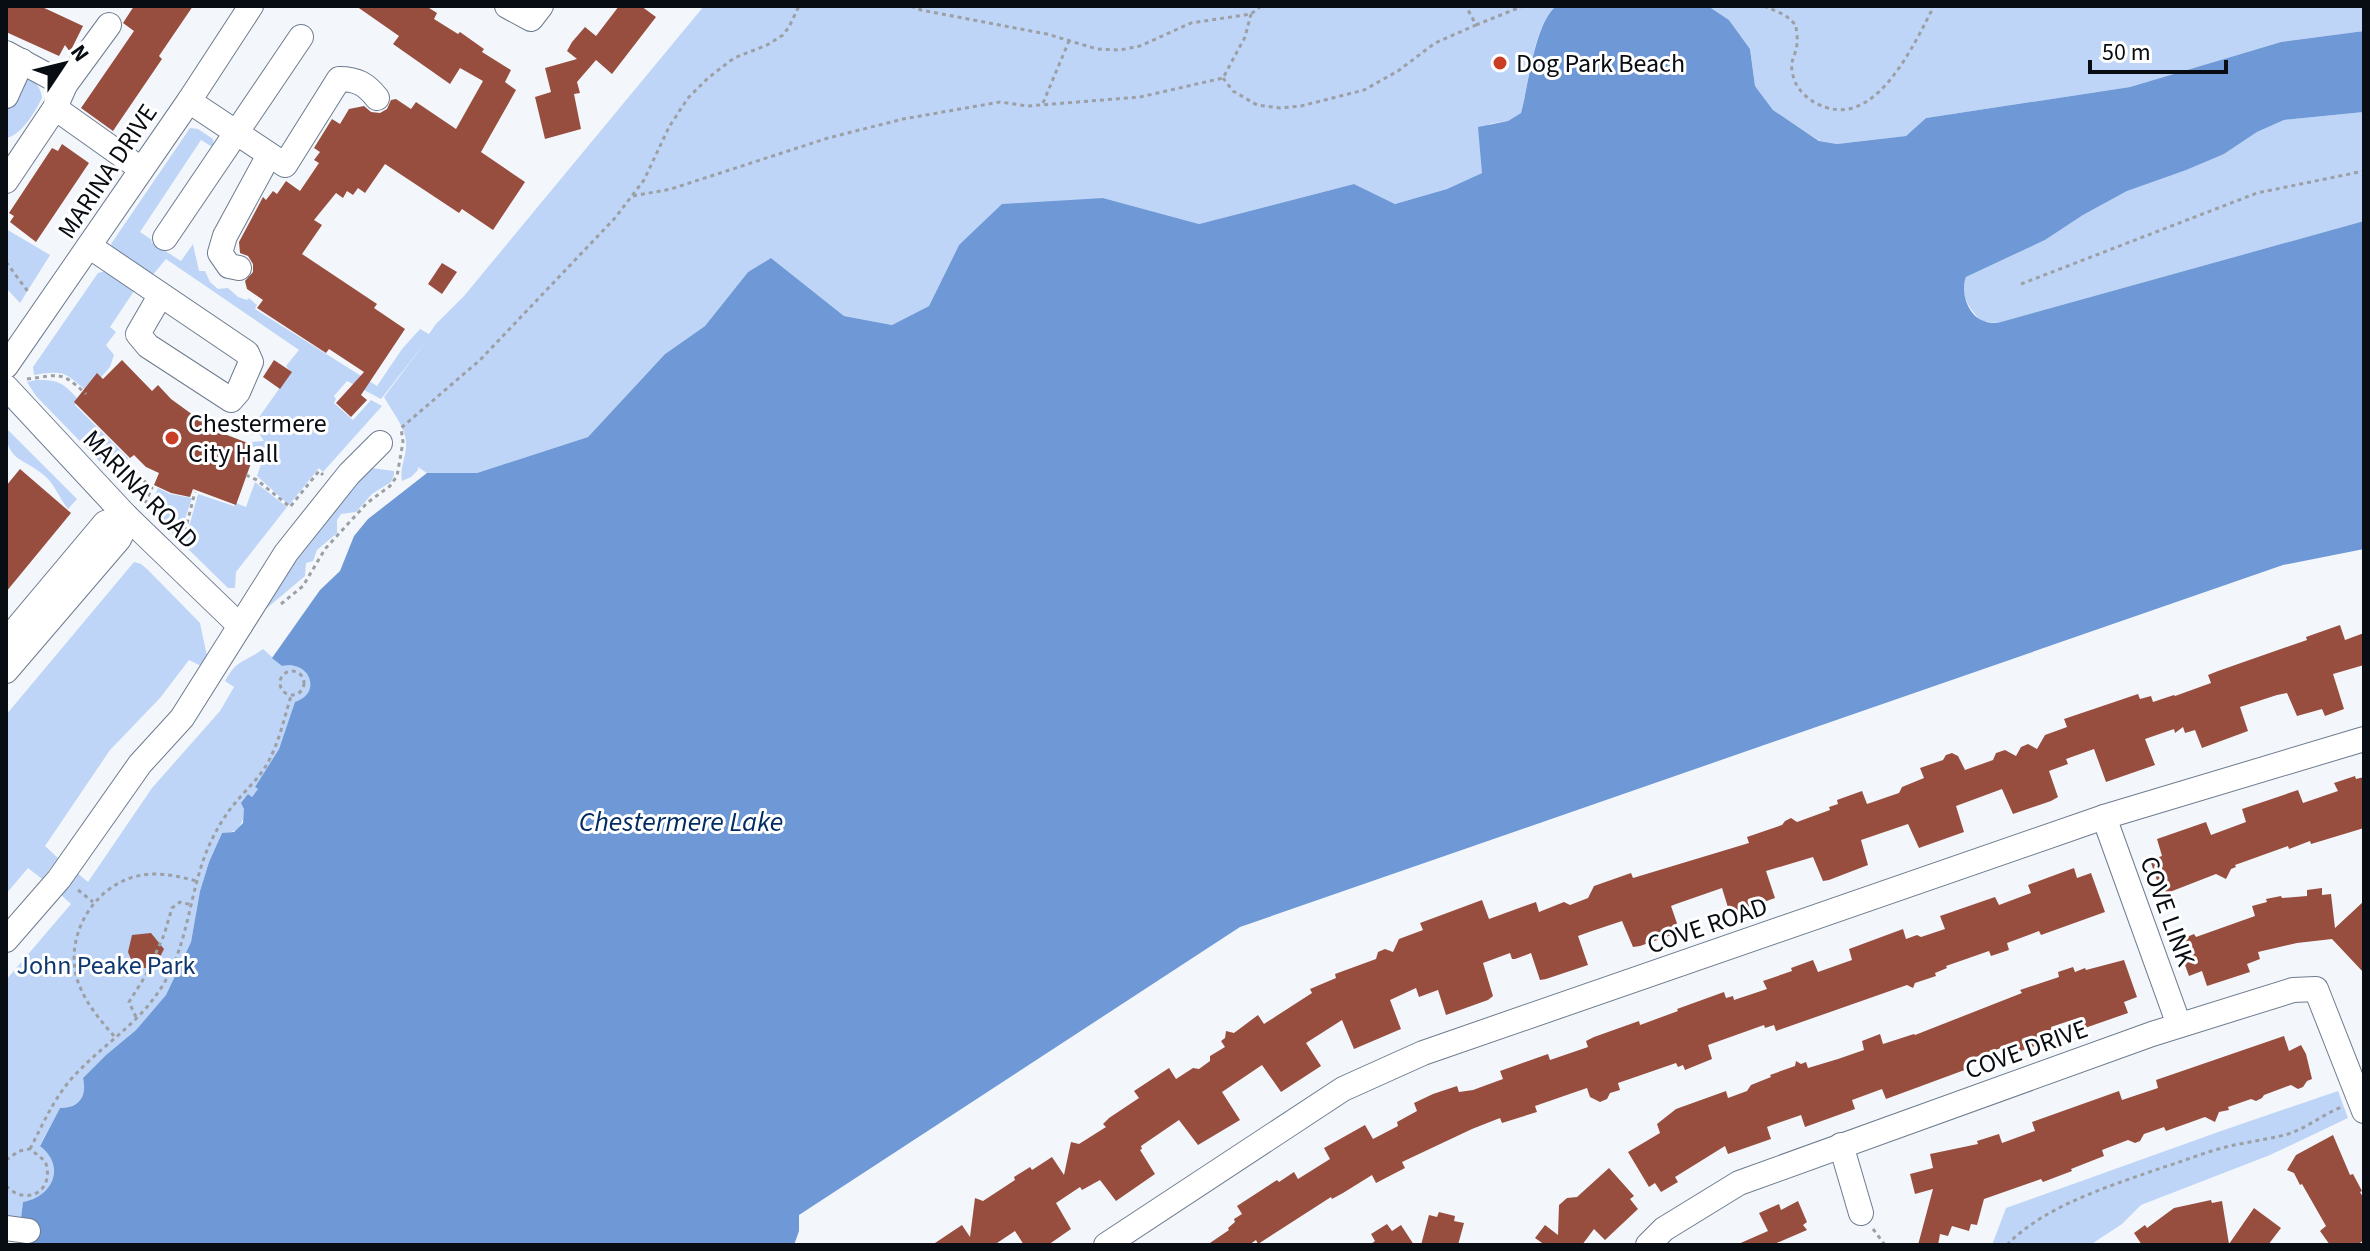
<svg xmlns="http://www.w3.org/2000/svg" width="2370" height="1251" viewBox="0 0 2370 1251" font-family="'Source Sans 3',sans-serif">
  <style>
    .green { fill: #bed5f7 }
    .water { fill: #6e99d6 }
    .building { fill: #984e3f }
    .lines { fill: none; stroke-linecap: round; stroke-linejoin: round }
    .minor-casing { stroke: #6d7b8f; stroke-width: 26 }
    .path { stroke: #9ca0a5; stroke-width: 3; stroke-dasharray: 4 4; stroke-linecap: butt }
    .minor { stroke: #fff; stroke-width: 24 }
    .poi-dot { fill: #c93e25; stroke: #fff; stroke-width: 3 }
    .labels { text-anchor: middle; stroke-width: 6; stroke-linejoin: round; paint-order: stroke }
    .poi-label { font-size: 26px; fill: #080d14; stroke: #fff; text-anchor: start }
    .street-label { font-size: 26px; fill: #080d14; stroke: #fff }
    .park-label { font-size: 26px; fill: #0f3870; stroke: #fff }
    .water-label { font-size: 28px; font-style: italic; fill: #022c63; stroke: #fff }
  </style>
  <rect width="100%" height="100%" fill="#f3f7fb"/>
  <g class="green">
    <path d="M704 6H1556C1533 26 1529 84 1521 113L1508 121 1489 124 1482 173 1447 189 1395 204 1354 184 1199 224 1103 198 959 245 929 306 892 325 844 316 771 258 748 272 705 326 665 354 588 437 477 473H427L418 467V470L411 477 402 481C399 468 407 456 406 443 406 428 391 410 384 397L427 340 381 399 347 381 334 396 336 399 334 403 353 420 371 400 382 406 323 472 319 468 289 505 257 476 265 453 254 448 251 442 264 441 260 435 247 434 291 372 286 366 299 350 166 259 151 277 115 253 111 244 190 128 198 129 213 139 214 148 201 140 140 232 152 240 151 242 181 261 193 244 199 271H205L210 282 218 289 228 288 238 297 247 300 249 298 257 305 255 309 377 386 402 349 420 329 429 334 436 324 464 296Z"/>
    <path d="M1708 6H2364V31L2281 42 2130 87 1926 118 1906 136 1837 144 1820 141 1773 110 1755 86 1750 49 1729 20Z"/>
    <path d="M26 79C36 81 41 88 42 98 35 112 22 134 7 138L6 103Z"/>
    <path d="M2364 112V221L1997 323 1981 321C1969 308 1959 295 1966 277L2045 240 2083 215 2127 191 2224 154 2257 132 2284 120Z"/>
    <path d="M6 229 50 255 20 303 6 288Z"/>
    <path d="M110 270 134 291 110 327 116 332 106 345 114 355 110 367 88 392C64 373 67 370 34 375L33 367 98 273Z"/>
    <path d="M36 380C59 380 62 382 78 399L75 405 128 458 126 462 121 457 102 464 36 396 27 382Z"/>
    <path d="M6 428 77 499 68 509C60 499 55 485 45 476 23 457 6 462 6 428Z"/>
    <path d="M372 468 394 471V475L391 482 372 494 356 512 341 514 337 520V533L317 550 313 561 306 563 305 576 267 608 264 602 272 588 361 478Z"/>
    <path d="M255 482 287 507 236 572 235 588H228L184 545 198 494 234 506 236 503 246 507Z"/>
    <path d="M158 488 170 494 192 498 178 539 150 507Z"/>
    <path d="M134 562 141 564 148 570 200 623 207 656 201 666 189 660 160 698 110 750 45 846 58 858 42 879 28 868 6 894V715Z"/>
    <path d="M263 649 282 666C311 660 323 694 295 703L279 749 255 787 258 789 252 797 248 794C243 812 247 834 222 833L209 862 200 891 191 942 166 995 136 1030 106 1055 83 1078C87 1097 80 1107 60 1108L40 1145C65 1166 54 1197 23 1202L21 1218 6 1215V980L71 904 60 894 76 872 88 882 152 788 220 711 234 687 225 681C237 659 244 663 263 649Z"/>
    <path d="M2338 1091 2348 1118 2270 1155 2141 1205 2122 1224 2090 1245H1992L2006 1208 2221 1131Z"/>
  </g>
  <path class="water" d="M1556 6H1708L1729 20 1750 49 1755 86 1773 110 1819 141 1837 144 1906 136 1926 118 2130 87 2281 42 2364 31V112L2284 120 2257 132 2224 154 2186 170 2127 191 2083 215 2045 240 1966 277C1960 292 1968 316 1984 321 1988 323 1993 323 1997 323L2364 221V549L2283 565 1240 927 799 1215V1231L794 1245H26L28 1220 21 1218 23 1202C53 1197 66 1166 40 1146L60 1108C80 1108 87 1096 83 1078L106 1055 136 1030 166 995 191 942 200 891 209 862 222 833 234 832 243 823 244 809 241 803 248 794 252 797 258 789 255 787 279 749 295 702C322 694 311 660 282 666L272 658 320 590 340 571 354 536 368 519 386 505 427 473H477L588 437 665 354 705 326 748 272 771 258 844 316 892 325 929 306 959 245 1002 204 1103 198 1199 224 1354 184 1395 204 1447 189 1482 173 1478 127 1508 121 1521 113C1529 84 1534 25 1556 6Z"/>
  <g class="building">
    <path d="M6 6H40L83 26 70 52 65 45 59 56 6 32Z"/>
    <path d="M134 6H193L159 56 162 59 113 131 81 108 134 31 123 23Z"/>
    <path d="M356 6H426L437 13 434 19 458 34 460 32 484 49 482 52 511 70 505 82 516 90 481 152 525 182 493 230 462 209 459 213 385 164 365 193 358 188 353 195 347 191 343 198 336 193 314 220 322 225 302 254 377 304 374 308 405 329 361 395 367 400 351 417 336 403 364 372 329 349 326 353 257 308 263 300 247 289 245 281 253 272V264L248 256 240 253 239 242 263 197 266 200 273 191 277 194 286 181 300 191 319 163 314 160 320 152 314 148 332 119 340 124 349 109 364 106 371 112 380 113 387 109 391 100 396 99 411 109 416 102 456 129 483 81 460 68 450 84 393 44 399 36Z"/>
    <path d="M619 6H641L656 17 612 74 596 60 577 82 580 93 574 94 581 129 545 139 535 97 551 92 545 68 577 59 567 51 572 42 585 27 596 36Z"/>
    <path d="M62 144 89 163 36 242 10 222 14 216 9 213 52 148 58 151Z"/>
    <path d="M442 263 457 272 442 294 428 284Z"/>
    <path d="M122 360 152 391 158 385 171 399 193 415 216 423 214 430 253 445 247 462 251 463 236 505 193 489 190 497 171 493 154 485 159 473 146 467 134 455 130 458 74 402 97 373 103 379Z"/>
    <path d="M274 360 292 372 280 389 263 377Z"/>
    <path d="M20 469 71 513 6 592V486Z"/>
    <path d="M2340 625 2345 640 2364 633V665L2333 674 2344 709 2325 716 2322 709 2297 716 2287 693 2277 695 2240 707 2248 731 2202 748 2195 730 2185 733 2183 727 2175 733 2174 729 2145 739 2155 765 2106 782 2094 749 2066 759 2068 764 2049 771 2058 797 2051 801 2013 814 2002 789 1956 806 1964 832 1919 848 1908 824 1861 840 1868 865 1829 880 1823 881 1813 857 1766 871 1775 898 1730 914 1722 888 1676 904 1671 906 1680 932 1640 946 1633 947 1622 921 1589 932 1578 936 1588 965 1546 979 1540 980 1531 953 1515 959H1512L1510 953 1483 963 1493 996 1488 1000 1446 1015 1438 990 1419 997 1416 988 1390 1000 1401 1029 1354 1049 1342 1020 1306 1043 1321 1066 1281 1092 1262 1065 1222 1092 1240 1120 1198 1145 1179 1120 1141 1146 1142 1149 1140 1150 1155 1174 1116 1201 1100 1180 1082 1190 1080 1187 1056 1203 1071 1229 1048 1245H1024L1015 1231 994 1245H932L962 1225 970 1237 975 1198 983 1201 1015 1180 1014 1177 1030 1167 1032 1170 1052 1157 1064 1175 1071 1142 1079 1144 1106 1127 1103 1124 1109 1118 1139 1098 1134 1091 1169 1068 1176 1079 1193 1068 1199 1069 1210 1061V1056L1225 1047 1221 1041 1225 1038 1226 1031 1234 1033 1258 1015 1264 1024 1312 993 1310 989 1336 978 1335 974 1376 959 1378 952 1385 949 1393 952 1399 939 1423 930 1420 923 1482 900 1489 919 1536 902 1539 912 1564 902 1570 905 1588 898 1594 886 1631 873 1633 878 1749 843 1747 837 1782 825 1785 821 1791 818 1797 822 1830 810 1829 807 1838 804 1837 800 1862 791 1867 804 1899 793 1902 787 1924 778 1920 768 1943 760 1946 755 1952 753 1958 756 1965 770 1993 760 1996 753 2005 750 2016 756 2021 747 2028 744 2037 749 2045 735 2067 727 2064 719 2138 694 2140 699 2151 696 2153 702 2174 695 2175 696 2211 683 2208 675 2218 671 2307 640 2306 637Z"/>
    <path d="M2355 776 2356 779 2364 777V828L2311 844 2310 841 2289 849 2288 846 2235 865 2236 867 2231 869 2226 879 2216 874 2162 895 2150 860 2162 856 2157 839 2206 822 2211 835 2246 822 2242 809 2298 790 2303 803 2338 791 2334 783Z"/>
    <path d="M2074 868 2077 878 2091 873 2105 912 2041 935 2039 931 2007 943 2009 950 1991 956 1989 951 1946 966 1947 968 1935 973 1936 976 1915 983 1913 988 1907 985 1776 1031 1774 1025 1765 1028 1764 1025 1708 1045 1712 1059 1685 1070 1683 1065 1678 1067 1676 1063 1618 1083 1620 1090 1610 1093 1607 1099 1600 1102 1590 1097 1587 1088 1535 1106 1537 1112 1502 1123 1500 1118 1472 1129 1402 1162 1405 1168 1376 1183 1372 1175 1343 1193 1332 1199 1331 1197 1258 1244 1256 1240 1249 1245H1207L1229 1230 1228 1228 1235 1222 1234 1219 1242 1214 1237 1206 1277 1180 1279 1182 1294 1172 1298 1179 1330 1159 1324 1148 1365 1125 1373 1139 1398 1126 1397 1122 1417 1111 1414 1103 1433 1094 1457 1086 1459 1092 1473 1090 1503 1079 1500 1071 1548 1054 1550 1060 1588 1047 1586 1041 1594 1037 1639 1021 1640 1025 1678 1011 1677 1009 1724 992 1726 998 1733 996 1734 1000 1767 989 1763 981 1792 971 1791 968 1813 960 1818 972 1852 960 1849 949 1903 929 1906 939 1917 935 1921 937 1945 929 1940 916 1995 897 1999 905 2031 893 2028 885Z"/>
    <path d="M2322 888V895L2331 894 2335 928 2364 901V973L2332 939 2297 943 2258 952 2260 959 2247 964 2250 972 2207 986 2202 971 2189 976 2178 946 2184 944 2182 939 2194 934 2196 937 2255 916 2252 906 2267 902 2266 899 2281 896 2282 898 2307 896V890Z"/>
    <path d="M151 933 164 949 155 967 135 969 128 952 132 935Z"/>
    <path d="M2124 960 2137 997 2124 1002 2128 1013 2085 1028 2081 1017 2051 1027 2052 1030 2046 1032 2049 1041 2004 1057 2001 1048 1967 1060 1970 1068 1886 1099 1882 1089 1852 1100 1855 1109 1805 1127 1801 1115 1772 1125 1767 1127 1771 1139 1728 1154 1725 1146 1675 1177 1678 1182 1661 1192 1655 1183 1649 1187 1628 1152 1660 1133 1657 1124 1676 1109 1726 1091 1728 1098 1747 1091 1751 1085 1771 1077 1770 1075 1795 1066 1796 1061 1801 1064 1806 1062 1808 1068 1838 1059 1864 1050 1862 1041 1880 1034 1883 1044 1914 1034 1915 1035 2022 993 2020 990 2059 977 2058 972 2073 967 2075 972 2085 968 2086 970Z"/>
    <path d="M2284 1036 2289 1051 2301 1045 2306 1054 2312 1079 2307 1081 2303 1087 2298 1089 2291 1085 2264 1095 2262 1098 2256 1101 2251 1099 2228 1107 2229 1110 2219 1112 2215 1122 2205 1117 2166 1131 2164 1127 2144 1134 2140 1141 2135 1143 2128 1140 2102 1150 2104 1156 2071 1169 2072 1171 2043 1182 2041 1179 1984 1199 1977 1225 1971 1224 1969 1231 1952 1226 1948 1236 1940 1234 1938 1245H1918L1933 1189 1915 1194 1910 1174 1933 1168 1930 1154 1978 1144 1977 1141 1999 1134 2002 1143 2035 1131 2032 1122 2119 1091 2122 1100 2158 1088 2156 1080Z"/>
    <path d="M2333 1135 2350 1175 2353 1174 2362 1191 2360 1192 2364 1199V1240L2357 1245H2330L2320 1231 2326 1226 2302 1184 2300 1185 2294 1173 2287 1170 2296 1155Z"/>
    <path d="M1609 1168 1634 1196 1630 1199 1638 1209 1605 1240 1594 1229 1582 1245H1545L1535 1238 1545 1225 1558 1235 1559 1205 1567 1198 1577 1197Z"/>
    <path d="M2211 1200 2212 1203 2222 1201 2229 1244 2254 1208 2281 1228 2268 1245H2142L2134 1233 2145 1225 2147 1228 2174 1208Z"/>
    <path d="M1798 1201 1807 1222 1803 1225 1807 1230 1772 1245H1736L1768 1231 1759 1213 1779 1204 1781 1210Z"/>
    <path d="M1439 1212 1455 1216 1454 1221 1464 1223 1458 1245H1421L1429 1215 1437 1217Z"/>
    <path d="M1387 1224 1392 1231 1401 1225 1414 1245H1370L1375 1241 1371 1234Z"/>
  </g>
  <g class="lines">
    <defs>
      <g id="minor">
        <path d="M507 6 531 19 541 6"/>
        <path d="M6 53 65 85"/>
        <path d="M6 96 22 61"/>
        <path d="M189 101 285 165 339 79C357 79 366 84 377 98"/>
        <path d="M55 108 141 169"/>
        <path d="M6 181 55 108 65 85 109 25"/>
        <path d="M165 238 301 37"/>
        <path d="M89 246 247 353 251 362 238 392 231 400 148 346 138 334 160 296"/>
        <path d="M239 268 229 266 220 253 225 236 269 155"/>
        <path d="M6 366 189 101 251 6"/>
        <path d="M6 387 126 516 240 626"/>
        <path d="M6 641 105 523 126 516 124 529 119 539 6 671"/>
        <path d="M2104 817 2179 1025"/>
        <path d="M6 940 59 879 140 764 182 718 286 553 349 474 380 443"/>
        <path d="M1841 1145 1861 1213"/>
        <path d="M6 1228 28 1231"/>
        <path d="M1106 1245 1343 1089 1423 1053 2104 817 2364 739"/>
        <path d="M1648 1245 1664 1229 1739 1183 2152 1034 2293 990 2316 989 2364 1111"/>
      </g>
    </defs>
    <use href="#minor" class="minor-casing"/>
    <g class="path">
      <path d="M911 6 921 10 1047 34 1097 49 1120 50 1140 46 1191 23 1251 14 1261 6"/>
      <path d="M1764 6 1785 15 1796 25C1796 31 1798 38 1797 44 1795 60 1788 60 1794 79 1798 92 1812 103 1825 107 1878 126 1915 42 1934 6"/>
      <path d="M1476 25 1523 6"/>
      <path d="M1223 78 1233 91 1257 105 1280 108 1301 106 1364 90 1398 71 1435 43 1476 25 1466 6"/>
      <path d="M1043 103 1069 41"/>
      <path d="M633 196 671 189 828 138 903 119 1000 102 1028 106 1140 97 1223 78 1245 37 1251 14"/>
      <path d="M6 262 29 293"/>
      <path d="M2021 284 2257 193 2364 171"/>
      <path d="M27 379C61 375 60 370 86 394"/>
      <path d="M106 466 120 459 152 488 145 503"/>
      <path d="M246 475 257 480 290 507 319 471 323 475"/>
      <path d="M183 539 195 492"/>
      <path d="M281 604 303 586 325 549 367 503 390 486 397 476 403 442 401 428 480 360 615 218 644 180 669 127 688 98 708 78 734 58 767 45 783 35 789 27 799 6"/>
      <circle cx="292" cy="683" r="12"/>
      <path d="M78 890 93 902"/>
      <path d="M136 1017 129 1002 146 975 164 935 172 908 180 902 192 905"/>
      <path d="M114 1036C99 1019 84 1001 77 979 63 930 101 875 153 874 168 874 182 877 196 881"/>
      <path d="M30 1149C43 1124 54 1098 73 1077 100 1047 137 1025 159 991 189 948 188 895 208 848 215 832 224 816 236 802 246 790 259 778 267 764 279 743 284 719 291 696"/>
      <path d="M6 1160 19 1151 30 1149 45 1161C56 1189 28 1208 6 1186"/>
      <path d="M1873 1229 1885 1245"/>
      <path d="M2007 1245C2045 1205 2113 1185 2164 1167 2184 1161 2203 1153 2222 1148 2244 1142 2267 1140 2288 1134 2309 1127 2323 1114 2342 1107"/>
    </g>
    <use href="#minor" class="minor"/>
  </g>
  <g class="poi-dot">
    <circle cx="1500" cy="63" r="8"/>
    <circle cx="172" cy="438" r="8"/>
  </g>
  <g class="labels">
    <g class="poi-label">
      <text x="1516" y="72">Dog Park Beach</text>
      <text x="188" y="432">Chestermere<tspan x="188" dy="30">City Hall</tspan></text>
    </g>
    <g class="street-label">
      <text transform="translate(107 171) rotate(-56)" y="9">MARINA DRIVE</text>
      <text transform="translate(141 489) rotate(46)" y="9">MARINA ROAD</text>
      <text transform="translate(2168 911) rotate(70)" y="9">COVE LINK</text>
      <text transform="translate(1707 925) rotate(-19)" y="9">COVE ROAD</text>
      <text transform="translate(2026 1049) rotate(-20)" y="9">COVE DRIVE</text>
    </g>
    <g class="park-label">
      <text x="106" y="974">John Peake Park</text>
    </g>
    <g class="water-label">
      <text x="681" y="831">Chestermere Lake</text>
    </g>
  </g>
  <rect width="2370" height="1251" fill="none" stroke="#080d14" stroke-width="16"/>
  <g transform="translate(64 64) rotate(55)" stroke="#ffffff" stroke-width="6" paint-order="stroke">
  <path d="M0-6L14 30L0 20L-14 30Z" fill="#080d14"/>
  <text y="-12" font-size="22" font-weight="bold" text-anchor="middle" fill="#080d14">N</text>
  </g>
  <path d="M2090 60v12h136v-12" fill="none" stroke="#080d14" stroke-width="4"/>
  <text x="2102" y="60" font-size="24" fill="#080d14" stroke="#ffffff" stroke-width="6" paint-order="stroke">50 m</text>
</svg>
